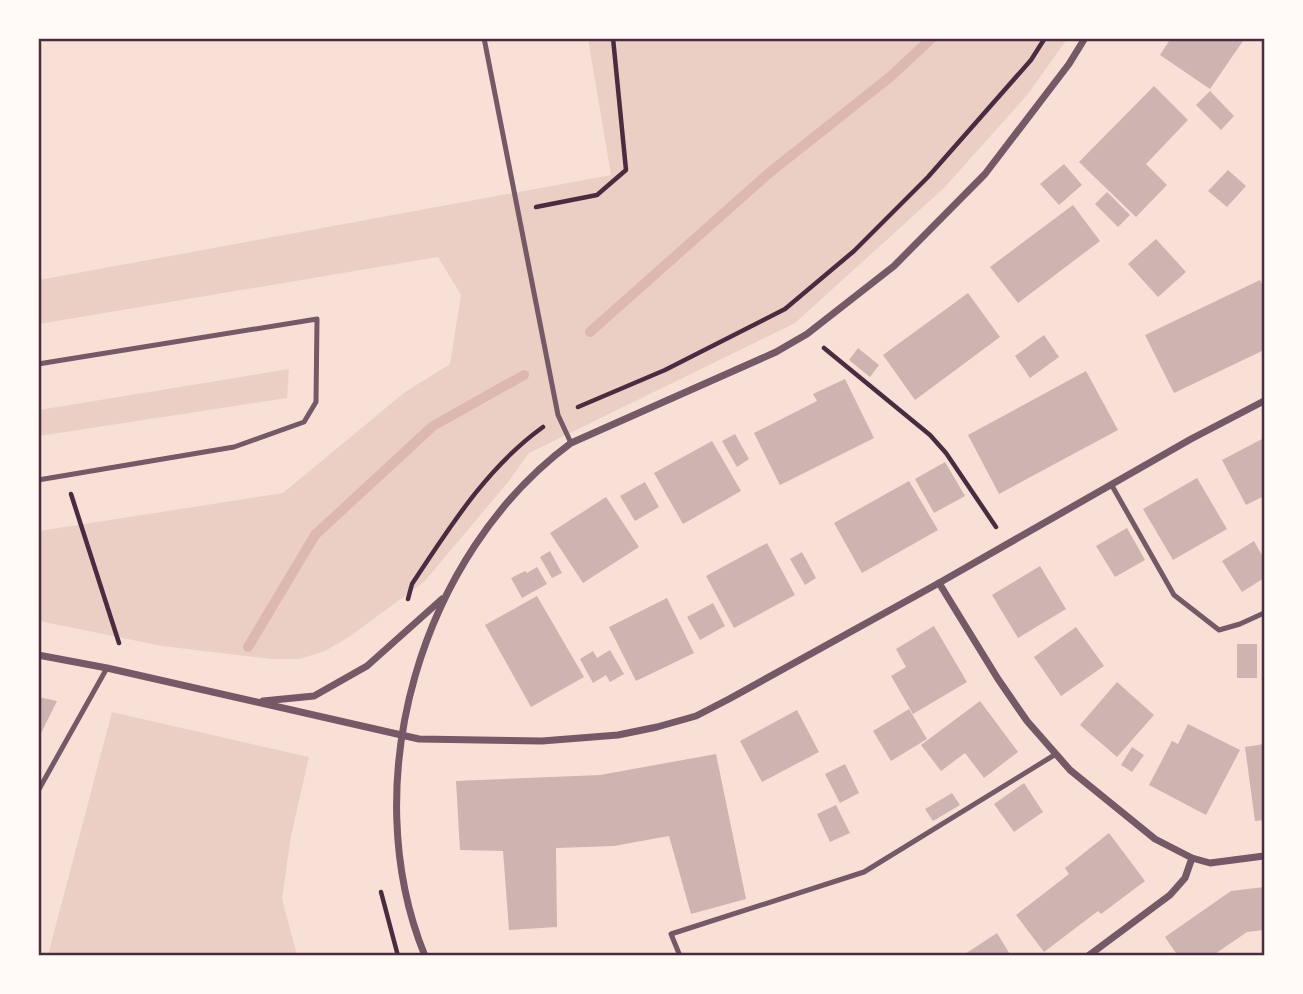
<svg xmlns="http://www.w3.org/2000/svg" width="1303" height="994" viewBox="0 0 1303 994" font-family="Quicksand,sans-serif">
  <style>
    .green { fill: #ebcfc5 }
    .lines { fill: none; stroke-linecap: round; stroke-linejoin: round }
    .stream { stroke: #dcb8b0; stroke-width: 10 }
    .building { fill: #ccb4b1 }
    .path { stroke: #4a2c40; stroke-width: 4.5 }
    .service { stroke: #755966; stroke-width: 5 }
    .minor { stroke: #755966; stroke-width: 7 }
    .neatline { fill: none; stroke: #4a2c40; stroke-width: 2.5 }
  </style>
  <rect width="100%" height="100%" fill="#f7e1d7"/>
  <g class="green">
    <path d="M588 39H1067L1028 94 944 188 795 323 529 453 509 481 424 582 349 637 325 651 300 659H271L162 646 39 621V531L283 493 405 392 450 364 461 295 438 257 39 324V280L611 175Z"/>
    <path d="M289 369 287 398 39 436V410Z"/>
    <path d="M112 712 309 757 291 836 282 899 297 955H48Z"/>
  </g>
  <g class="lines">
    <g class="stream">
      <path d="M590 332 769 173 890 77 932 38"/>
      <path d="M248 647 315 535 433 426 524 375"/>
    </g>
  </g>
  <g class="building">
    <path d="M1171 38H1245L1210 89 1160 55Z"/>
    <path d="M1154 86 1188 120 1146 164 1167 185 1136 217 1079 162Z"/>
    <path d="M1210 91 1234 116 1221 130 1196 105Z"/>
    <path d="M1064 164 1082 185 1059 205 1040 184Z"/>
    <path d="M1228 170 1246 186 1227 207 1208 191Z"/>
    <path d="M1107 192 1130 215 1118 227 1095 204Z"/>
    <path d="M1073 205 1100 241 1018 303 990 267Z"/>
    <path d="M1156 239 1186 272 1158 297 1128 264Z"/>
    <path d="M1260 280 1264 289V350L1174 393 1145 335Z"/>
    <path d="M968 293 1000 337 915 400 883 355Z"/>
    <path d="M1044 335 1059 357 1030 378 1015 356Z"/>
    <path d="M858 348 879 365 870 377 849 360Z"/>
    <path d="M1086 371 1118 430 999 494 968 435Z"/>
    <path d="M845 379 874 438 780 485 754 433 817 401 813 394Z"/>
    <path d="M735 434 749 459 737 467 722 441Z"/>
    <path d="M1264 438V496L1246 505 1222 460Z"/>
    <path d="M712 441 741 491 683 524 654 473Z"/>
    <path d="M945 462 965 496 934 513 915 479Z"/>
    <path d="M1197 478 1227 529 1173 560 1143 509Z"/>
    <path d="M909 481 938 530 862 573 834 523Z"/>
    <path d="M645 482 659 507 635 521 620 496Z"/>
    <path d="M606 497 639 547 583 583 550 533Z"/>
    <path d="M1127 528 1145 560 1115 577 1096 546Z"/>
    <path d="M1254 541 1264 559V578L1242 592 1222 561Z"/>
    <path d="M767 543 795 595 734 628 706 576Z"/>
    <path d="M550 551 562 573 552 578 540 557Z"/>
    <path d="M802 552 816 578 805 585 790 559Z"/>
    <path d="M1040 566 1066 609 1018 638 992 595Z"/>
    <path d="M537 567 547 584 522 598 511 578 525 571 527 573Z"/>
    <path d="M537 596 584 677 531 707 485 625Z"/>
    <path d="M667 598 694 653 636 681 609 627Z"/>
    <path d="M713 603 725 626 700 640 687 617Z"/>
    <path d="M934 626 967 682 913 714 891 676 906 667 896 649Z"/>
    <path d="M1076 627 1104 666 1061 696 1034 657Z"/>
    <rect x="1237" y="644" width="20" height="34"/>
    <path d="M610 650 624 674 610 682 606 675 593 683 580 659 593 651 597 658Z"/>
    <path d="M1117 682 1154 715 1117 757 1080 725Z"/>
    <path d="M38 697 57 701 38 739Z"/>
    <path d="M980 701 1018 752 984 778 965 753 941 771 921 745Z"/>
    <path d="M909 709 927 739 891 761 873 731Z"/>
    <path d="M797 710 819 752 762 782 740 741Z"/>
    <path d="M1188 724 1240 750 1206 815 1149 785 1172 741 1178 744Z"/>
    <path d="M1264 744V820L1255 821 1245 747Z"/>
    <path d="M1132 747 1144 755 1132 772 1121 765Z"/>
    <path d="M716 754 746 899 691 914 669 836 614 846 556 848 557 927 509 930 503 851 460 850 456 781 600 775Z"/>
    <path d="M845 764 859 793 840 803 825 774Z"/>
    <path d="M1024 783 1043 812 1014 832 994 804Z"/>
    <path d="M952 793 960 805 933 821 925 809Z"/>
    <path d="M836 805 850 833 830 842 817 814Z"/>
    <path d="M1109 833 1145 881 1101 914 1098 911 1044 952 1016 915 1069 874 1065 868Z"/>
    <path d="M1264 887V930L1247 932 1212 956H1178L1165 937 1231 891Z"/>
    <path d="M997 933 1011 956H962Z"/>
  </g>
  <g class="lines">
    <g class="path">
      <path d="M536 207 597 195 626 170 613 38"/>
      <path d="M824 348 930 435 946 453 996 527"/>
      <path d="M578 407 665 370 785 309 854 251 928 177 1031 60 1045 38"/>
      <path d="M71 494 119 643"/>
      <path d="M408 599 412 584C450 527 486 468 543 427"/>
      <path d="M381 892 398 956"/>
    </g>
    <g class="service">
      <path d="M484 38 558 415 571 443"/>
      <path d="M38 364 317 319 316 402 304 422 234 447 38 480"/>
      <path d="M1111 484 1174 595 1219 630 1240 624 1264 613"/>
      <path d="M38 791 107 668"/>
      <path d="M680 956 671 934 864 872 1056 754"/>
    </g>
    <g class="minor">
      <path d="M939 583 998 679 1027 721 1070 770 1155 839 1192 858"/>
      <path d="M38 655 107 668 419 739 542 741 618 735 657 727 696 716 729 699 939 583 1191 439 1264 401"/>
      <path d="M263 701 314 696 367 666 442 599"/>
      <path d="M425 956C354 782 421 554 571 443L776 352 807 334 894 266 985 174 1069 64 1085 38"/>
      <path d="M1088 956 1170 895 1185 878 1192 858 1210 863 1264 856"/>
    </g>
  </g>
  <rect width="1303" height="994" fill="none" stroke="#fffaf5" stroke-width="80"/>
  <rect x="40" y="40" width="1223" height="914" class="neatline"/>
</svg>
